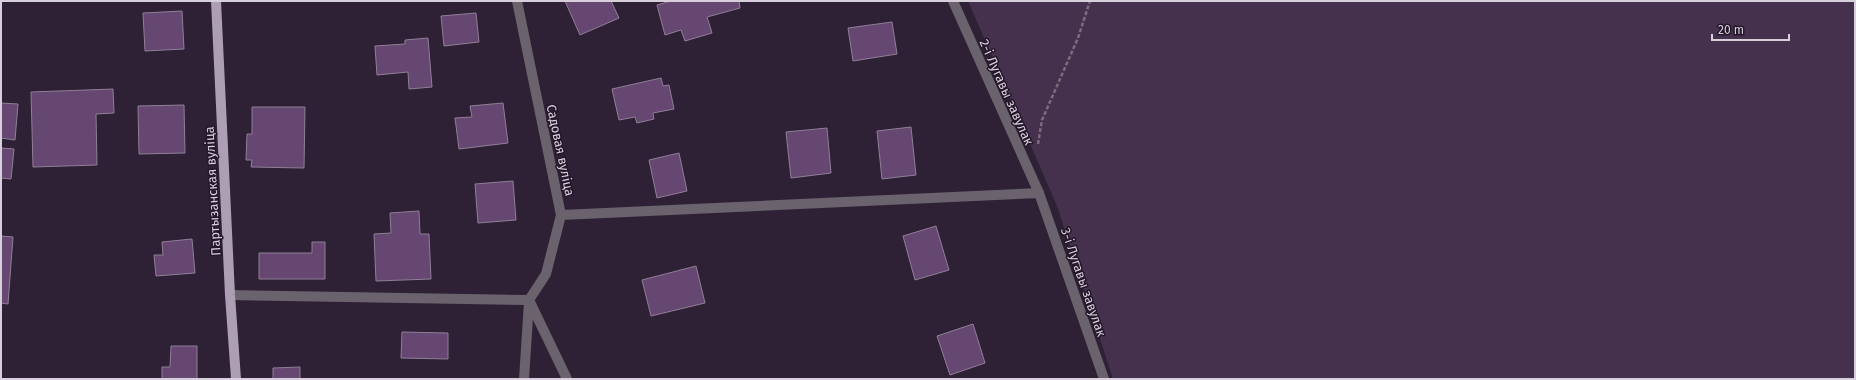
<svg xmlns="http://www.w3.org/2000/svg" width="1856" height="380" viewBox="0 0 1856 380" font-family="'Fira Sans',sans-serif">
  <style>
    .green { fill: #45314e }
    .building { fill: #654771; stroke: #907f97 }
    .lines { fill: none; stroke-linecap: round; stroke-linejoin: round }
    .path { stroke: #796d7e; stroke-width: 2.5; stroke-dasharray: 4 2; stroke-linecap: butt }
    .minor { stroke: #6a626d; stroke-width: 10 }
    .major { stroke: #ad9eb3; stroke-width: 10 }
    .labels { text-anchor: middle; stroke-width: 3; stroke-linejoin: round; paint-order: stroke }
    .street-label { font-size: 13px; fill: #d8cfdc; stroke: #25172a }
  </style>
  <rect width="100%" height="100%" fill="#2e2035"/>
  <path class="green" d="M968 1H1855V379H1113L1057 206Z"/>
  <g class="building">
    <path d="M565 1H611L619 18 580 35Z"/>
    <path d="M671 1H739L740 8 707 17 712 33 685 41 681 30 665 35 657 5Z"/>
    <path d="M182 11 184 49 145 51 143 13Z"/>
    <path d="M476 13 479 42 444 46 441 16Z"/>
    <path d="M892 22 897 54 853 61 848 28Z"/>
    <path d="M428 38 432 87 409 89 408 72 377 75 375 46 405 44V40Z"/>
    <path d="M661 78 663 86 669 85 674 109 653 113 654 119 637 123 635 117 619 120 612 89Z"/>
    <path d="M113 89 114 113 96 114 97 165 33 167 31 92Z"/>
    <path d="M1 103 18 104 15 140 1 138Z"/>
    <path d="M503 103 508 143 459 149 455 118 472 117 470 106Z"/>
    <path d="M184 105 185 153 139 154 138 106Z"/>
    <path d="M252 107H305L304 168 251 167 252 160H246L247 134H252Z"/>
    <path d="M911 127 916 175 882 179 877 131Z"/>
    <path d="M827 128 831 173 791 178 786 132Z"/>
    <path d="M1 148 14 149 11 179 1 178Z"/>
    <path d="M679 153 687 191 657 198 649 160Z"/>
    <path d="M513 181 516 220 478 223 475 184Z"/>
    <path d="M419 211 420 234H429L431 279 376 281 374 234 391 233 390 213Z"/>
    <path d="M936 226 949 270 915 280 903 236Z"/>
    <path d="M1 236 13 237 8 304 1 303Z"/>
    <path d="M192 239 195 273 156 276 154 255H163L162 242Z"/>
    <path d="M312 242H325V279H259V253H312Z"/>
    <path d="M696 266 705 303 651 316 642 280Z"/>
    <path d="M973 324 985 363 950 375 937 336Z"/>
    <path d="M402 332 448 333V359L401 358Z"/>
    <path d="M171 346H197V379H162V367H170Z"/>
    <path d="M300 367V379H273V368Z"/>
  </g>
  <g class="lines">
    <path class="path" d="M1038 144 1042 120 1078 38 1090 1"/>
    <g class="minor">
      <path d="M953 1 1039 193 1104 379"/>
      <path d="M561 215 1039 193"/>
      <path d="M230 295 529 300 546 274 561 215 517 1"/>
      <path d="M529 300 567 379"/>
      <path d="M524 379 529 302"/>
    </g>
    <path class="major" d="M216 1 230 295 236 379"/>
  </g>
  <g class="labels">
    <g class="street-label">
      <text transform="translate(1007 92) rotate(66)" y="5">2-і Лугавы завулак</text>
      <text transform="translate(561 150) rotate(78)" y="5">Садовая вуліца</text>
      <text transform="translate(212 191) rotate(-93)" y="5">Партызанская вуліца</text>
      <text transform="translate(1084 282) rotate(71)" y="5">3-і Лугавы завулак</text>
    </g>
  </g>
  <rect width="1856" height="380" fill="none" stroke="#d8cfdc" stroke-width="4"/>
  <path d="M1712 34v6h77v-6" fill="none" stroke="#d8cfdc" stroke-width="2"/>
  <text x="1718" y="34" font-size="12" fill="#d8cfdc" stroke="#25172a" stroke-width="3" paint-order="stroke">20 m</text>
</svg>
